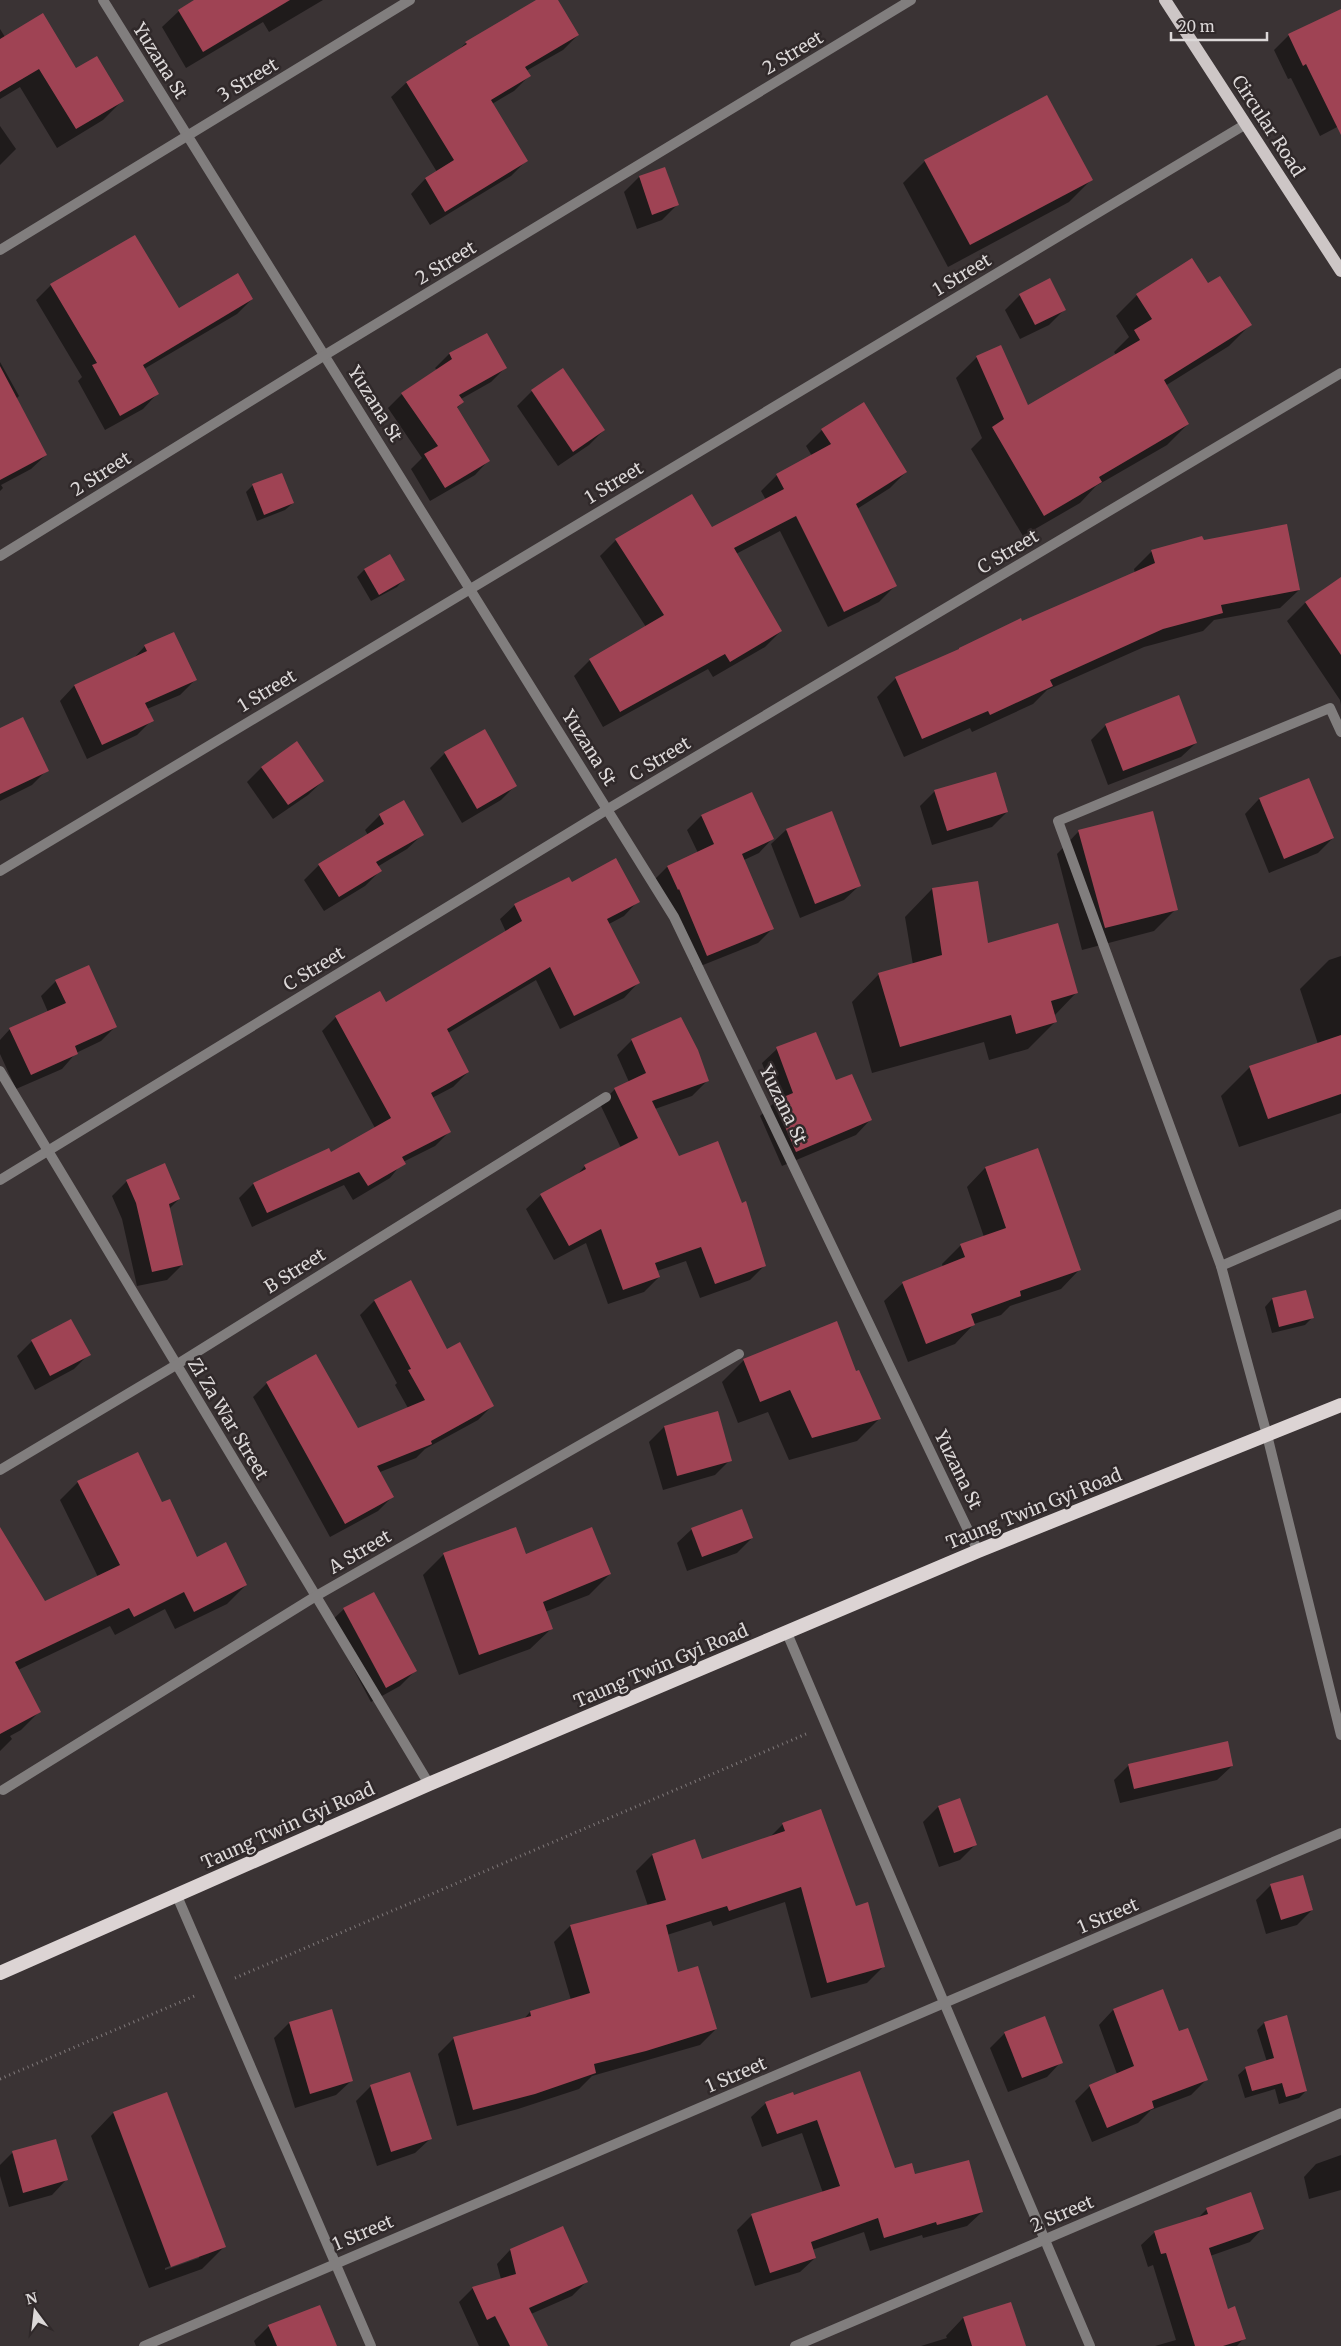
<svg xmlns="http://www.w3.org/2000/svg" width="1341" height="2346" viewBox="0 0 1341 2346" font-family="Merriweather,serif">
  <style>
    .shadow { fill: #0007; fill-rule: evenodd }
    .building { fill: #9f4354 }
    .lines { fill: none; stroke-linecap: round; stroke-linejoin: round }
    .path { stroke: #807a7b; stroke-width: 3; stroke-dasharray: 1 4; stroke-linecap: butt }
    .minor { stroke: #817e7e; stroke-width: 10 }
    .tertiary { stroke: #817e7e; stroke-width: 10 }
    .primary { stroke: #cdc6c6; stroke-width: 12 }
    .trunk { stroke: #dcd4d4; stroke-width: 14 }
    .labels { text-anchor: middle; stroke-width: 5; stroke-linejoin: round; paint-order: stroke }
    .street-label { font-size: 18px; fill: #dcd8d8; stroke: #30292a }
  </style>
  <rect width="100%" height="100%" fill="#3a3334"/>
  <g class="shadow">
    <path d="M196 0H323L269 32 263 22 186 68 162 27 179 11Z"/>
    <path d="M538 0H557L578 35 563 50 526 71 529 76 514 91 492 104 526 161 511 176 430 225 411 194 425 179 437 172 391 97 406 83 455 53 466 43Z"/>
    <path d="M1341 17V125L1320 136 1291 78 1288 79 1274 50 1289 35Z"/>
    <path d="M0 29 5 37 76 70 122 101 103 120 57 148 20 87 0 99Z"/>
    <path d="M0 126 16 149 0 165Z"/>
    <path d="M925 161 1091 180 1069 202 948 267 903 183Z"/>
    <path d="M639 177 677 205 662 220 637 229 624 192Z"/>
    <path d="M135 237 179 310 252 299 237 314 144 369 157 394 143 409 105 430 78 381 82 377 36 300 51 285Z"/>
    <path d="M1207 285 1250 325 1229 346 1165 386 1188 424 1167 445 1096 486 1080 503 1023 536 971 449 982 438 956 378 977 357 1000 346 1028 406 1116 355 1114 352 1129 337 1116 316 1137 295Z"/>
    <path d="M1020 295 1064 310 1049 325 1020 339 1005 310Z"/>
    <path d="M487 334 505 368 491 382 461 399 463 402 457 408 488 461 475 475 430 501 411 469 422 458 388 408 402 394 437 370 435 368 449 354Z"/>
    <path d="M0 362 19 396 16 399 46 455 31 469 1 485 3 488 0 491Z"/>
    <path d="M563 370 604 430 589 445 558 466 517 406 532 391Z"/>
    <path d="M822 430 906 472 890 488 857 509 895 586 879 602 828 627 780 531 736 554 781 631 765 647 713 677 708 669 603 727 574 676 590 660 646 627 600 556 616 540 711 529 766 500 761 491 777 475 812 456 806 446Z"/>
    <path d="M253 485 293 503 285 510 257 521 246 492Z"/>
    <path d="M1203 542 1299 590 1280 608 1214 620 1203 631 1144 647 1047 690 1033 704 972 732 970 728 904 757 877 697 896 678 1135 573 1134 569 1152 551Z"/>
    <path d="M390 556 404 579 397 587 371 601 357 577 364 570Z"/>
    <path d="M1341 579V705L1340 700 1287 621 1306 602Z"/>
    <path d="M145 646 195 680 180 695 147 709 152 720 137 735 87 759 60 701 74 686 132 660Z"/>
    <path d="M1106 725 1196 743 1181 757 1108 785 1091 740Z"/>
    <path d="M0 729 47 770 32 785 0 801Z"/>
    <path d="M445 753 516 785 501 800 462 823 430 768Z"/>
    <path d="M262 767 323 781 308 795 273 819 247 782Z"/>
    <path d="M1308 779 1333 838 1318 853 1269 873 1245 814 1259 799Z"/>
    <path d="M935 791 1007 812 992 827 932 845 920 806Z"/>
    <path d="M752 793 772 839 759 853 744 860 772 929 758 943 693 969 665 902 653 881 667 867 698 853 687 830 701 816Z"/>
    <path d="M404 802 422 835 407 849 377 867 380 871 365 886 324 911 304 880 319 865 368 835 365 830 380 815Z"/>
    <path d="M786 830 859 886 844 900 800 918 771 844Z"/>
    <path d="M1079 831 1176 909 1154 931 1082 950 1057 854Z"/>
    <path d="M571 884 638 901 624 916 609 924 638 983 624 998 560 1029 536 980 448 1033 468 1072 453 1087 432 1098 449 1132 435 1146 403 1162 390 1178 353 1200 344 1185 252 1227 239 1198 253 1184 328 1150 330 1154 375 1128 322 1031 336 1017 385 1004 506 932 500 919 515 905Z"/>
    <path d="M932 889 987 944 1076 993 1054 1016 1055 1022 1028 1049 989 1060 984 1042 872 1073 852 1002 879 974 913 965 905 917Z"/>
    <path d="M1341 956V1113L1239 1147 1221 1096 1250 1067 1318 1044 1300 989 1329 960Z"/>
    <path d="M56 981 116 1026 101 1041 76 1053 62 1069 16 1089 0 1054V1040L10 1029 48 1012 41 996Z"/>
    <path d="M816 1033 836 1082 870 1120 856 1135 782 1166 760 1116 776 1101 762 1063 777 1049Z"/>
    <path d="M632 1040 707 1081 692 1096 655 1109 678 1158 765 1265 750 1280 700 1298 686 1261 657 1271 659 1277 644 1292 608 1304 586 1243 554 1260 526 1209 541 1195 575 1177 585 1166 621 1148 600 1104 615 1089 629 1082 617 1055Z"/>
    <path d="M1038 1150 1079 1270 1061 1289 1010 1306 1001 1315 974 1324 955 1344 908 1362 884 1301 903 1283 943 1267 942 1264 961 1245 984 1237 967 1187 985 1168Z"/>
    <path d="M127 1181 179 1199 169 1209 182 1265 167 1280 137 1286 122 1219 112 1196Z"/>
    <path d="M1272 1299 1312 1318 1305 1325 1272 1333 1265 1307Z"/>
    <path d="M374 1301 447 1351 492 1406 478 1420 425 1449 416 1458 380 1472 393 1496 378 1511 330 1537 253 1397 267 1383 357 1430 408 1408 395 1385 397 1383 360 1315Z"/>
    <path d="M70 1320 89 1354 74 1369 35 1390 17 1356 32 1341Z"/>
    <path d="M744 1360 856 1373 879 1419 857 1441 789 1460 768 1412 738 1423 722 1382Z"/>
    <path d="M717 1412 730 1460 715 1475 663 1490 649 1442 664 1427Z"/>
    <path d="M78 1482 161 1504 196 1558 246 1585 227 1604 175 1629 165 1609 115 1635 110 1626 18 1670 40 1711 21 1730 10 1736 12 1739 0 1751V1529L44 1603 98 1577 60 1500Z"/>
    <path d="M692 1529 752 1538 737 1553 687 1571 677 1543Z"/>
    <path d="M444 1554 525 1556 610 1574 589 1595 545 1612 551 1629 530 1649 459 1675 423 1575Z"/>
    <path d="M344 1609 415 1671 400 1686 371 1702 329 1623Z"/>
    <path d="M1129 1765 1232 1766 1217 1780 1120 1803 1114 1780Z"/>
    <path d="M960 1800 975 1845 960 1860 939 1867 923 1822 938 1807Z"/>
    <path d="M783 1824 855 1907 883 1967 867 1983 811 1998 785 1902 713 1926 711 1921 667 1935 677 1974 716 2029 700 2045 592 2076 579 2089 518 2109 457 2126 438 2054 454 2038 523 2020 530 2012 571 2000 554 1942 570 1926 648 1906 636 1871 652 1855 701 1861 769 1838Z"/>
    <path d="M1271 1885 1312 1910 1297 1925 1266 1934 1256 1900Z"/>
    <path d="M1113 2010 1178 2033 1206 2080 1191 2095 1151 2110 1138 2123 1092 2142 1075 2101 1090 2086 1117 2074 1099 2025Z"/>
    <path d="M1286 2016 1306 2091 1299 2098 1279 2104 1275 2089 1245 2098 1238 2075 1246 2068 1267 2062 1257 2030 1264 2023Z"/>
    <path d="M289 2023 351 2081 336 2095 295 2108 274 2038Z"/>
    <path d="M1005 2033 1061 2062 1047 2077 1008 2092 990 2048Z"/>
    <path d="M371 2086 430 2139 415 2153 377 2166 356 2101Z"/>
    <path d="M167 2093 224 2247 202 2269 149 2288 91 2136 113 2113ZM199 2255V2258L165 2270V2268Z"/>
    <path d="M793 2097 894 2170 914 2176 982 2212 967 2226 923 2238 922 2235 870 2251 864 2232 812 2250 815 2258 800 2272 755 2286 737 2230 752 2215 823 2193 802 2133 762 2147 751 2117 766 2103Z"/>
    <path d="M12 2153 66 2180 52 2195 9 2207 0 2176V2165Z"/>
    <path d="M1341 2155V2190L1309 2199 1304 2177 1316 2164Z"/>
    <path d="M1207 2209 1263 2228 1250 2242 1210 2256 1227 2310 1244 2338 1237 2346H1155L1176 2340 1153 2265 1148 2267 1141 2245 1155 2232 1197 2219Z"/>
    <path d="M510 2250 586 2282 572 2296 531 2314 544 2346H479L459 2302 473 2288 501 2279 497 2264Z"/>
    <path d="M1010 2303 1025 2346H921L947 2338 946 2336 963 2318Z"/>
    <path d="M269 2326 335 2346H256L254 2341Z"/>
  </g>
  <g class="building">
    <path d="M194 0H290L203 52 178 10Z"/>
    <path d="M536 0H558L579 35 525 67 531 76 491 100 528 161 445 212 425 178 454 160 406 82 467 44 465 42Z"/>
    <path d="M1341 9V135L1306 64 1303 66 1288 34Z"/>
    <path d="M43 13 76 68 97 56 124 101 76 129 39 69 0 92V39Z"/>
    <path d="M1047 95 1093 180 970 245 924 160Z"/>
    <path d="M665 167 679 205 652 215 639 176Z"/>
    <path d="M135 235 179 308 238 273 253 299 143 365 159 394 120 416 92 365 97 363 50 284Z"/>
    <path d="M1192 258 1208 283 1220 276 1252 325 1164 380 1189 424 1099 477 1102 482 1044 516 992 427 1004 419 976 356 1001 345 1028 405 1140 340 1134 330 1152 319 1136 294Z"/>
    <path d="M1050 278 1066 310 1035 325 1019 294Z"/>
    <path d="M487 333 507 368 459 395 464 402 457 407 490 461 445 488 424 454 438 446 401 393 452 359 449 353Z"/>
    <path d="M0 366 47 455 0 480Z"/>
    <path d="M563 368 605 430 573 452 531 390Z"/>
    <path d="M864 402 907 472 856 504 897 586 844 612 796 516 734 548 782 631 730 662 725 654 620 712 589 659 664 615 615 539 692 494 712 527 784 489 776 474 831 444 821 429Z"/>
    <path d="M282 473 294 503 264 515 252 484Z"/>
    <path d="M1287 524 1300 590 1221 605 1223 613 1163 629 1050 680 1053 686 990 715 988 711 922 739 895 677 959 649V648L1021 618 1022 621 1155 563 1151 550 1202 536 1204 540Z"/>
    <path d="M390 554 405 580 379 595 364 569Z"/>
    <path d="M1341 577V655L1305 602Z"/>
    <path d="M174 632 197 680 145 703 154 721 102 745 74 685 147 651 144 645Z"/>
    <path d="M1179 695 1197 743 1123 771 1105 724Z"/>
    <path d="M23 717 49 771 0 794V728Z"/>
    <path d="M485 729 517 786 477 809 444 752Z"/>
    <path d="M297 741 324 781 288 805 261 767Z"/>
    <path d="M996 772 1008 812 947 831 934 790Z"/>
    <path d="M1309 778 1334 838 1284 859 1259 798Z"/>
    <path d="M752 792 774 839 742 854 774 929 707 956 679 889 678 890 667 866 714 844 701 815Z"/>
    <path d="M404 800 424 835 376 862 382 871 339 897 318 864 384 824 379 814Z"/>
    <path d="M832 811 861 886 815 904 786 829Z"/>
    <path d="M1153 811 1178 910 1105 928 1078 830Z"/>
    <path d="M616 858 640 902 607 919 640 983 574 1016 550 967 447 1029 469 1072 431 1093 451 1132 402 1157 406 1164 368 1186 359 1172 267 1213 253 1183 329 1148 331 1152 391 1118 335 1016 380 991 386 1002 522 921 514 904 569 877 572 882Z"/>
    <path d="M978 881 988 943 1058 923 1078 993 1051 1001 1057 1022 1016 1034 1011 1015 900 1047 878 973 942 955 932 888Z"/>
    <path d="M89 965 117 1027 75 1046 78 1054 31 1075 9 1028 66 1003 55 980Z"/>
    <path d="M681 1017 698 1050 709 1081 652 1101 679 1156 718 1141 742 1203 746 1201 766 1266 715 1284 701 1247 655 1263 660 1277 623 1290 601 1229 569 1246 540 1194 586 1169 584 1165 638 1138 614 1088 646 1073 631 1039Z"/>
    <path d="M816 1032 836 1080 852 1074 872 1120 796 1152 774 1101 793 1093 776 1047Z"/>
    <path d="M1341 1035V1094L1268 1119 1249 1066Z"/>
    <path d="M1038 1148 1081 1270 1020 1291 1021 1296 971 1314 975 1325 926 1344 902 1282 965 1257 960 1244 1006 1228 985 1167Z"/>
    <path d="M165 1163 180 1199 169 1204 183 1265 152 1272 136 1203 126 1180Z"/>
    <path d="M411 1280 447 1349 460 1342 494 1406 431 1441 432 1444 377 1466 394 1497 345 1524 266 1382 316 1354 358 1428 425 1400 408 1370 411 1369 374 1300Z"/>
    <path d="M1306 1290 1314 1318 1279 1327 1272 1298Z"/>
    <path d="M71 1319 91 1355 50 1376 31 1340Z"/>
    <path d="M837 1321 856 1371 859 1370 881 1419 812 1438 790 1390 760 1402 743 1359Z"/>
    <path d="M718 1411 732 1461 677 1476 664 1426Z"/>
    <path d="M138 1452 162 1502 170 1499 197 1557 226 1542 247 1585 194 1612 184 1592 134 1617 129 1608 15 1662 41 1712 0 1734V1527L45 1601 120 1565 77 1481Z"/>
    <path d="M742 1509 753 1538 702 1557 691 1528Z"/>
    <path d="M516 1527 526 1554 592 1527 611 1574 543 1602 553 1629 479 1655 443 1553Z"/>
    <path d="M374 1592 417 1671 386 1688 343 1608Z"/>
    <path d="M1228 1741 1233 1766 1134 1789 1128 1764Z"/>
    <path d="M960 1798 977 1845 954 1853 938 1806Z"/>
    <path d="M821 1809 856 1906 868 1902 885 1967 827 1983 801 1887 729 1911 727 1906 666 1925 678 1972 698 1966 717 2029 646 2051 594 2064 596 2073 535 2094 473 2110 453 2037 531 2016 530 2011 590 1993 570 1925 666 1900 652 1854 695 1839 702 1859 785 1831 782 1823Z"/>
    <path d="M1303 1875 1313 1910 1281 1920 1270 1884Z"/>
    <path d="M1163 1989 1179 2031 1188 2028 1208 2080 1152 2101 1154 2108 1107 2128 1089 2085 1134 2066 1113 2009Z"/>
    <path d="M332 2009 353 2081 310 2094 289 2022Z"/>
    <path d="M1287 2015 1307 2091 1286 2097 1282 2083 1252 2091 1245 2067 1274 2058 1264 2022Z"/>
    <path d="M1045 2016 1063 2063 1022 2078 1004 2032Z"/>
    <path d="M860 2071 895 2168 912 2163 915 2174 969 2160 983 2212 937 2225 936 2222 884 2238 878 2218 811 2242 816 2258 770 2273 751 2214 840 2186 817 2120 777 2134 765 2102 793 2092 794 2095Z"/>
    <path d="M410 2072 432 2139 391 2152 370 2085Z"/>
    <path d="M167 2092 226 2247 171 2267 113 2112Z"/>
    <path d="M56 2139 68 2180 23 2193 12 2151Z"/>
    <path d="M1251 2192 1264 2229 1209 2248 1228 2309 1235 2306 1246 2339 1223 2346H1195L1166 2253 1161 2254 1154 2231 1208 2214 1206 2208Z"/>
    <path d="M563 2226 588 2282 529 2308 548 2346H510L495 2316 487 2320 472 2287 516 2274 510 2249Z"/>
    <path d="M1011 2302 1026 2346H972L963 2317Z"/>
    <path d="M320 2305 337 2346H277L268 2325Z"/>
  </g>
  <g class="lines">
    <g class="path">
      <path d="M235 1978 806 1734"/>
      <path d="M0 2079 197 1995"/>
    </g>
    <g class="minor">
      <path d="M103 0 674 917 978 1551"/>
      <path d="M0 250 410 0"/>
      <path d="M0 556 325 355 911 0"/>
      <path d="M0 871 1246 124"/>
      <path d="M0 1071 429 1784"/>
      <path d="M0 1180 608 809 1341 373"/>
      <path d="M1221 1266 1341 1214"/>
      <path d="M1267 1435 1221 1266 1058 821 1330 708 1341 732"/>
      <path d="M0 1470 176 1365 606 1097"/>
      <path d="M787 1633 1090 2346"/>
      <path d="M3 1790 316 1596 739 1354"/>
      <path d="M177 1896 371 2346"/>
      <path d="M144 2346 1341 1833"/>
      <path d="M795 2346 1341 2113"/>
    </g>
    <path class="tertiary" d="M1267 1435 1341 1735"/>
    <path class="primary" d="M1165 0 1341 271"/>
    <path class="trunk" d="M0 1973 429 1784 978 1551 1341 1405"/>
  </g>
  <g class="labels">
    <g class="street-label">
      <text transform="translate(793 53) rotate(-31)" y="6">2 Street</text>
      <text transform="translate(160 61) rotate(58)" y="6">Yuzana St</text>
      <text transform="translate(248 80) rotate(-31)" y="6">3 Street</text>
      <text transform="translate(1268 126) rotate(57)" y="6">Circular Road</text>
      <text transform="translate(446 263) rotate(-31)" y="6">2 Street</text>
      <text transform="translate(962 275) rotate(-31)" y="6">1 Street</text>
      <text transform="translate(375 404) rotate(58)" y="6">Yuzana St</text>
      <text transform="translate(101 474) rotate(-32)" y="6">2 Street</text>
      <text transform="translate(614 483) rotate(-31)" y="6">1 Street</text>
      <text transform="translate(1008 552) rotate(-31)" y="6">C Street</text>
      <text transform="translate(267 691) rotate(-31)" y="6">1 Street</text>
      <text transform="translate(589 748) rotate(58)" y="6">Yuzana St</text>
      <text transform="translate(660 759) rotate(-31)" y="6">C Street</text>
      <text transform="translate(314 969) rotate(-31)" y="6">C Street</text>
      <text transform="translate(783 1105) rotate(64)" y="6">Yuzana St</text>
      <text transform="translate(295 1271) rotate(-32)" y="6">B Street</text>
      <text transform="translate(228 1419) rotate(59)" y="6">Zi Za War Street</text>
      <text transform="translate(958 1470) rotate(64)" y="6">Yuzana St</text>
      <text transform="translate(1034 1509) rotate(-22)" y="6">Taung Twin Gyi Road</text>
      <text transform="translate(360 1552) rotate(-30)" y="6">A Street</text>
      <text transform="translate(661 1666) rotate(-23)" y="6">Taung Twin Gyi Road</text>
      <text transform="translate(288 1826) rotate(-24)" y="6">Taung Twin Gyi Road</text>
      <text transform="translate(1108 1916) rotate(-23)" y="6">1 Street</text>
      <text transform="translate(736 2075) rotate(-23)" y="6">1 Street</text>
      <text transform="translate(1062 2214) rotate(-23)" y="6">2 Street</text>
      <text transform="translate(363 2233) rotate(-23)" y="6">1 Street</text>
    </g>
  </g>
  <g transform="translate(35 2311) rotate(345)" stroke="#30292a" stroke-width="4" paint-order="stroke">
  <path d="M0-4L9 19L0 12L-9 19Z" fill="#dcd8d8"/>
  <text y="-8" font-size="14" font-weight="bold" text-anchor="middle" fill="#dcd8d8">N</text>
  </g>
  <path d="M1171 32v8h96v-8" fill="none" stroke="#dcd8d8" stroke-width="2.5"/>
  <text x="1178" y="32" font-size="15" fill="#dcd8d8" stroke="#30292a" stroke-width="4" paint-order="stroke">20 m</text>
</svg>
